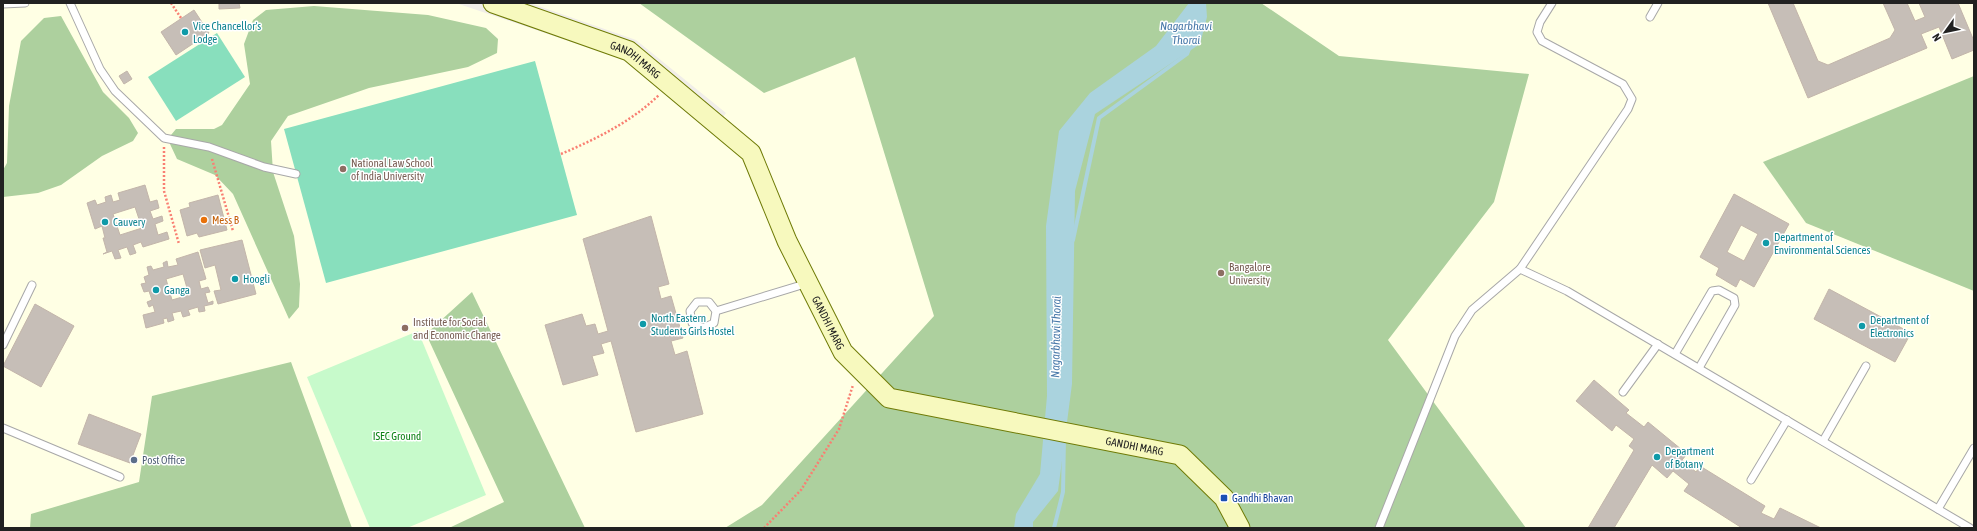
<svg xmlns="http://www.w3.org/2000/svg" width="1977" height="531" viewBox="0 0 1977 531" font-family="'Asap Condensed',sans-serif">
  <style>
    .education { fill: #ffffe4 }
    .forest { fill: #add09e }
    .park { fill: #c7facb }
    .pitch { fill: #88dfbd }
    .water { fill: #aad3de }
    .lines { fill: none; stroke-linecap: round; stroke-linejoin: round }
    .stream { stroke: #aad3de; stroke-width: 4 }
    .building { fill: #c6beb7; stroke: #c3b5aa; fill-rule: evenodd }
    .service-casing { stroke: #a8a8a8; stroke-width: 9 }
    .secondary-casing { stroke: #6f7b06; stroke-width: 21 }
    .path { stroke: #f97f72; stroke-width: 2.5; stroke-dasharray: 2 2; stroke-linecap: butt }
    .service { stroke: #fff; stroke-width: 7 }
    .secondary { stroke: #f7f9be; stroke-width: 19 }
    .culture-dot { fill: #0f9aa8; stroke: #fff; stroke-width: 1.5 }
    .education-dot { fill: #8d6e63; stroke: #fff; stroke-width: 1.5 }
    .food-dot { fill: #e8710a; stroke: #fff; stroke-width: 1.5 }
    .service-dot { fill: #5c6f8a; stroke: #fff; stroke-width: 1.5 }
    .transit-dot { fill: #1a4fb4; stroke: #fff; stroke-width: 1.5 }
    .labels { text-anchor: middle; stroke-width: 3; stroke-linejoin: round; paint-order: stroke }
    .culture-label { font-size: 11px; fill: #0d838f; stroke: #fff; text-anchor: start }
    .street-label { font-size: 11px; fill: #212121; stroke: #fff }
    .education-label { font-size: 11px; fill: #785e54; stroke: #fff; text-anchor: start }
    .food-label { font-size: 11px; fill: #c56008; stroke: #fff; text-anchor: start }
    .park-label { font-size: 11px; fill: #0d8216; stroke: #fff }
    .service-label { font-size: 11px; fill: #4e5e75; stroke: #fff; text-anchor: start }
    .transit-label { font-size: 11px; fill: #164399; stroke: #fff; text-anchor: start }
    .water-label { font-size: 12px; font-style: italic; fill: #4a7aaa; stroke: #fff }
  </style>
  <rect width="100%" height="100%" fill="#f1eee8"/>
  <path class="education" d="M3 3H456L622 59 711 133 726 113 636 40 530 3H1974V528H3Z"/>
  <g class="forest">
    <path d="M639 3H1261L1339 56 1529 74 1494 202 1388 340 1526 528H725L762 505 934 316 855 57 764 93Z"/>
    <path d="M314 6 428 15 486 28 498 39 497 53 468 67 369 88 288 116 271 141 273 172 294 236 300 284 299 307 289 319 233 194 215 175 177 159 170 144 171 135 176 129H214L222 125 250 84 244 44 253 20 266 10Z"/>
    <path d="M61 16 103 92 129 118 138 133 133 141 102 156 61 185 38 193 3 197V170L7 163 9 106 21 41 44 18Z"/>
    <path d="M1974 76V291L1806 223 1763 162Z"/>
    <path d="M472 292 585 528H449L504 502 426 334Z"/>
    <path d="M291 362 352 528H30L31 514 139 482 152 396Z"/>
  </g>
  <path class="park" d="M418 331 486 495 407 528H370L307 377Z"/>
  <g class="pitch">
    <path d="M217 33 245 77 176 121 148 77Z"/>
    <path d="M535 61 577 215 326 283 284 129Z"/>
  </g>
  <path class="water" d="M1189 3H1206L1207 17 1200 44 1095 114 1075 191 1072 384 1058 491 1033 522V528H1014L1016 514 1040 474 1047 396 1046 226 1059 131 1090 93 1156 46Z"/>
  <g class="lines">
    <g class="stream">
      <path d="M1073 240 1099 118 1187 54 1189 49"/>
      <path d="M1054 528 1063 492 1064 439"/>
    </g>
  </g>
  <g class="building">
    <path d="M219 3H239L240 8 219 9Z"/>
    <path d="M1768 3H1793L1818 61 1828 65 1890 38 1895 30 1883 3H1907L1915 21 1925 17 1919 3H1958L1974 41V50L1952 59 1939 27 1921 34 1927 48 1808 98Z"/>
    <path d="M194 10 209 33 176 55 161 32Z"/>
    <path d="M127 71 132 79 124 84 119 76Z"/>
    <path d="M145 185 150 202 157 200 159 208 150 211 153 219 162 216 163 221 155 224 158 235 167 232 169 239 143 247 141 242 133 245 136 253 130 255 127 247 118 250 121 258 115 259 112 251 103 254 107 252 103 238H105L102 226 95 229 87 203 95 200 97 205 106 202 105 197 111 195 113 202 120 200 118 193ZM135 207 142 228 120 235 113 214Z"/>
    <path d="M1734 194 1789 224 1754 287 1740 279 1736 287 1716 275 1719 268 1700 257ZM1741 225 1758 234 1744 261 1727 252Z"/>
    <path d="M218 195 227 230 199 237 197 233 187 236 180 210 190 207 189 203Z"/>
    <path d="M651 216 669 284 658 287 661 299 671 296 683 338 671 341 675 355 687 351 703 414 636 432 611 341 601 344 604 353 592 356 598 375 563 385 545 325 582 314 586 326 595 324 598 334 608 331 583 239Z"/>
    <path d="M242 240 256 294 218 304 214 291 221 290 215 265 205 268 200 250Z"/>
    <path d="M198 252 206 279 199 281 201 289 208 287 210 292 205 293 208 303 213 301V304L204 306 205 311 199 312 198 307 188 310 190 315 183 317 181 311 172 313 174 320 168 322 167 318 163 319 164 323 146 328 143 315 155 312 153 305 149 307 147 302 152 300 149 291 144 292 141 284 146 283 144 277 149 275 147 267 151 266 153 270 164 267 163 263 167 261 168 267 178 265 176 259ZM183 274 189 295 172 300 166 279Z"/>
    <path d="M1829 289 1911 333 1895 362 1814 319Z"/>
    <path d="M35 304 74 326 41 387 3 366Z"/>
    <path d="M1594 380 1629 410 1626 413 1644 427 1648 422 1687 454 1682 460 1696 472 1700 466 1765 506 1761 513 1774 519 1780 508 1821 528H1742L1684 491 1689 484 1673 471 1667 478 1652 465 1614 528H1588L1634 450 1629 446 1634 439 1616 425 1612 431 1576 401Z"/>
    <path d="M89 414 141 434 130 463 78 444Z"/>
  </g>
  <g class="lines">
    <defs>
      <g id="service">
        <path d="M70 3 100 69 115 91 164 138 209 147 264 167 296 174"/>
        <path d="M3 4 25 3"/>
        <path d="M1650 17 1658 3"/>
        <path d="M1520 269 1628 109 1632 99 1623 84 1542 41 1537 32 1540 22 1552 3"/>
        <path d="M697 302H709L716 311 714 323 703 328 692 323 690 311Z"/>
        <path d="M716 311 808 283"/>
        <path d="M3 345 32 285"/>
        <path d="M1675 354 1712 291 1719 290 1734 298 1735 305 1699 368"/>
        <path d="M1623 392 1658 344"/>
        <path d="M3 428 120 477"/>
        <path d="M1823 441 1866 366"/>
        <path d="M1751 480 1787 420"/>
        <path d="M1938 509 1974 448"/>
        <path d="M1379 528 1455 336 1472 310 1520 269 1567 291 1970 528"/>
      </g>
      <g id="secondary">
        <path id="s1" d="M493 3 629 51 751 153 787 241 843 352 889 398 1180 455 1224 498 1240 528"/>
      </g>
    </defs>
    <use href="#service" class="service-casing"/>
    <use href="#secondary" class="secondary-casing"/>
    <g class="path">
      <path d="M171 3 181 18"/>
      <path d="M164 147V191L179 244"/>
      <path d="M561 154C596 139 631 122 659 95"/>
      <path d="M212 159 233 231"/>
      <path d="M764 528 801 490 839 429 853 385"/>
    </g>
    <use href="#service" class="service"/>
    <use href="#secondary" class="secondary"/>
  </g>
  <g class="culture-dot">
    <circle cx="185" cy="32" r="4"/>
    <circle cx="105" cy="222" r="4"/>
    <circle cx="1766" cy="243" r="4"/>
    <circle cx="235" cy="279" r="4"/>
    <circle cx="156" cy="290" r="4"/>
    <circle cx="643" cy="324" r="4"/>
    <circle cx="1862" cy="326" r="4"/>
    <circle cx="1657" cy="457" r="4"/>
  </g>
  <g class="education-dot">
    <circle cx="343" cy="169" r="4"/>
    <circle cx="1221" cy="273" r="4"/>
    <circle cx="405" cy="328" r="4"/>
  </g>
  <circle class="food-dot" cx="204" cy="220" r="4"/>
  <circle class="service-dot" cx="134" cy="460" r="4"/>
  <rect class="transit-dot" x="1220" y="494" width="8" height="8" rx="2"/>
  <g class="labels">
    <g class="culture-label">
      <text x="193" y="30">Vice Chancellor's<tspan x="193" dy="13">Lodge</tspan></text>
      <text x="113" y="226">Cauvery</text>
      <text x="1774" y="241">Department of<tspan x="1774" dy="13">Environmental Sciences</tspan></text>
      <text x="243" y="283">Hoogli</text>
      <text x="164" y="294">Ganga</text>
      <text x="651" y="322">North Eastern<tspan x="651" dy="13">Students Girls Hostel</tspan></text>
      <text x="1870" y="324">Department of<tspan x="1870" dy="13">Electronics</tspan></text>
      <text x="1665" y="455">Department<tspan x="1665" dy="13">of Botany</tspan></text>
    </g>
    <g class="street-label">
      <text dy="4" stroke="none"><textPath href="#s1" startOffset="154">GANDHI MARG</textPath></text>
      <text dy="4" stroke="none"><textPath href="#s1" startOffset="490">GANDHI MARG</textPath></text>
      <text dy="4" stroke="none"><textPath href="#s1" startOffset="838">GANDHI MARG</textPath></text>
    </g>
    <g class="education-label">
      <text x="351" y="167">National Law School<tspan x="351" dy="13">of India University</tspan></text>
      <text x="1229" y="271">Bangalore<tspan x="1229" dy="13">University</tspan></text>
      <text x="413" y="326">Institute for Social<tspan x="413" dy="13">and Economic Change</tspan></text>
    </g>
    <g class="food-label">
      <text x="212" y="224">Mess B</text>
    </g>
    <g class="park-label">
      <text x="397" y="440">ISEC Ground</text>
    </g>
    <g class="service-label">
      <text x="142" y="464">Post Office</text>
    </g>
    <g class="transit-label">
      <text x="1232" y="502">Gandhi Bhavan</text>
    </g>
    <g class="water-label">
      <text x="1186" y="30">Nagarbhavi<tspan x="1186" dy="14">Thorai</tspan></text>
      <text transform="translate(1056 337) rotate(-89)" y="4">Nagarbhavi Thorai</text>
    </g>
  </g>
  <rect width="1977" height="531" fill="none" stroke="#212121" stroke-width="8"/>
  <g transform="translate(1945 32) rotate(237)" stroke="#ffffff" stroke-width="3" paint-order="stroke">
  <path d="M0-3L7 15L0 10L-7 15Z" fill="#212121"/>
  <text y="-6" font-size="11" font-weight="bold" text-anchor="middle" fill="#212121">N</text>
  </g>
</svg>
